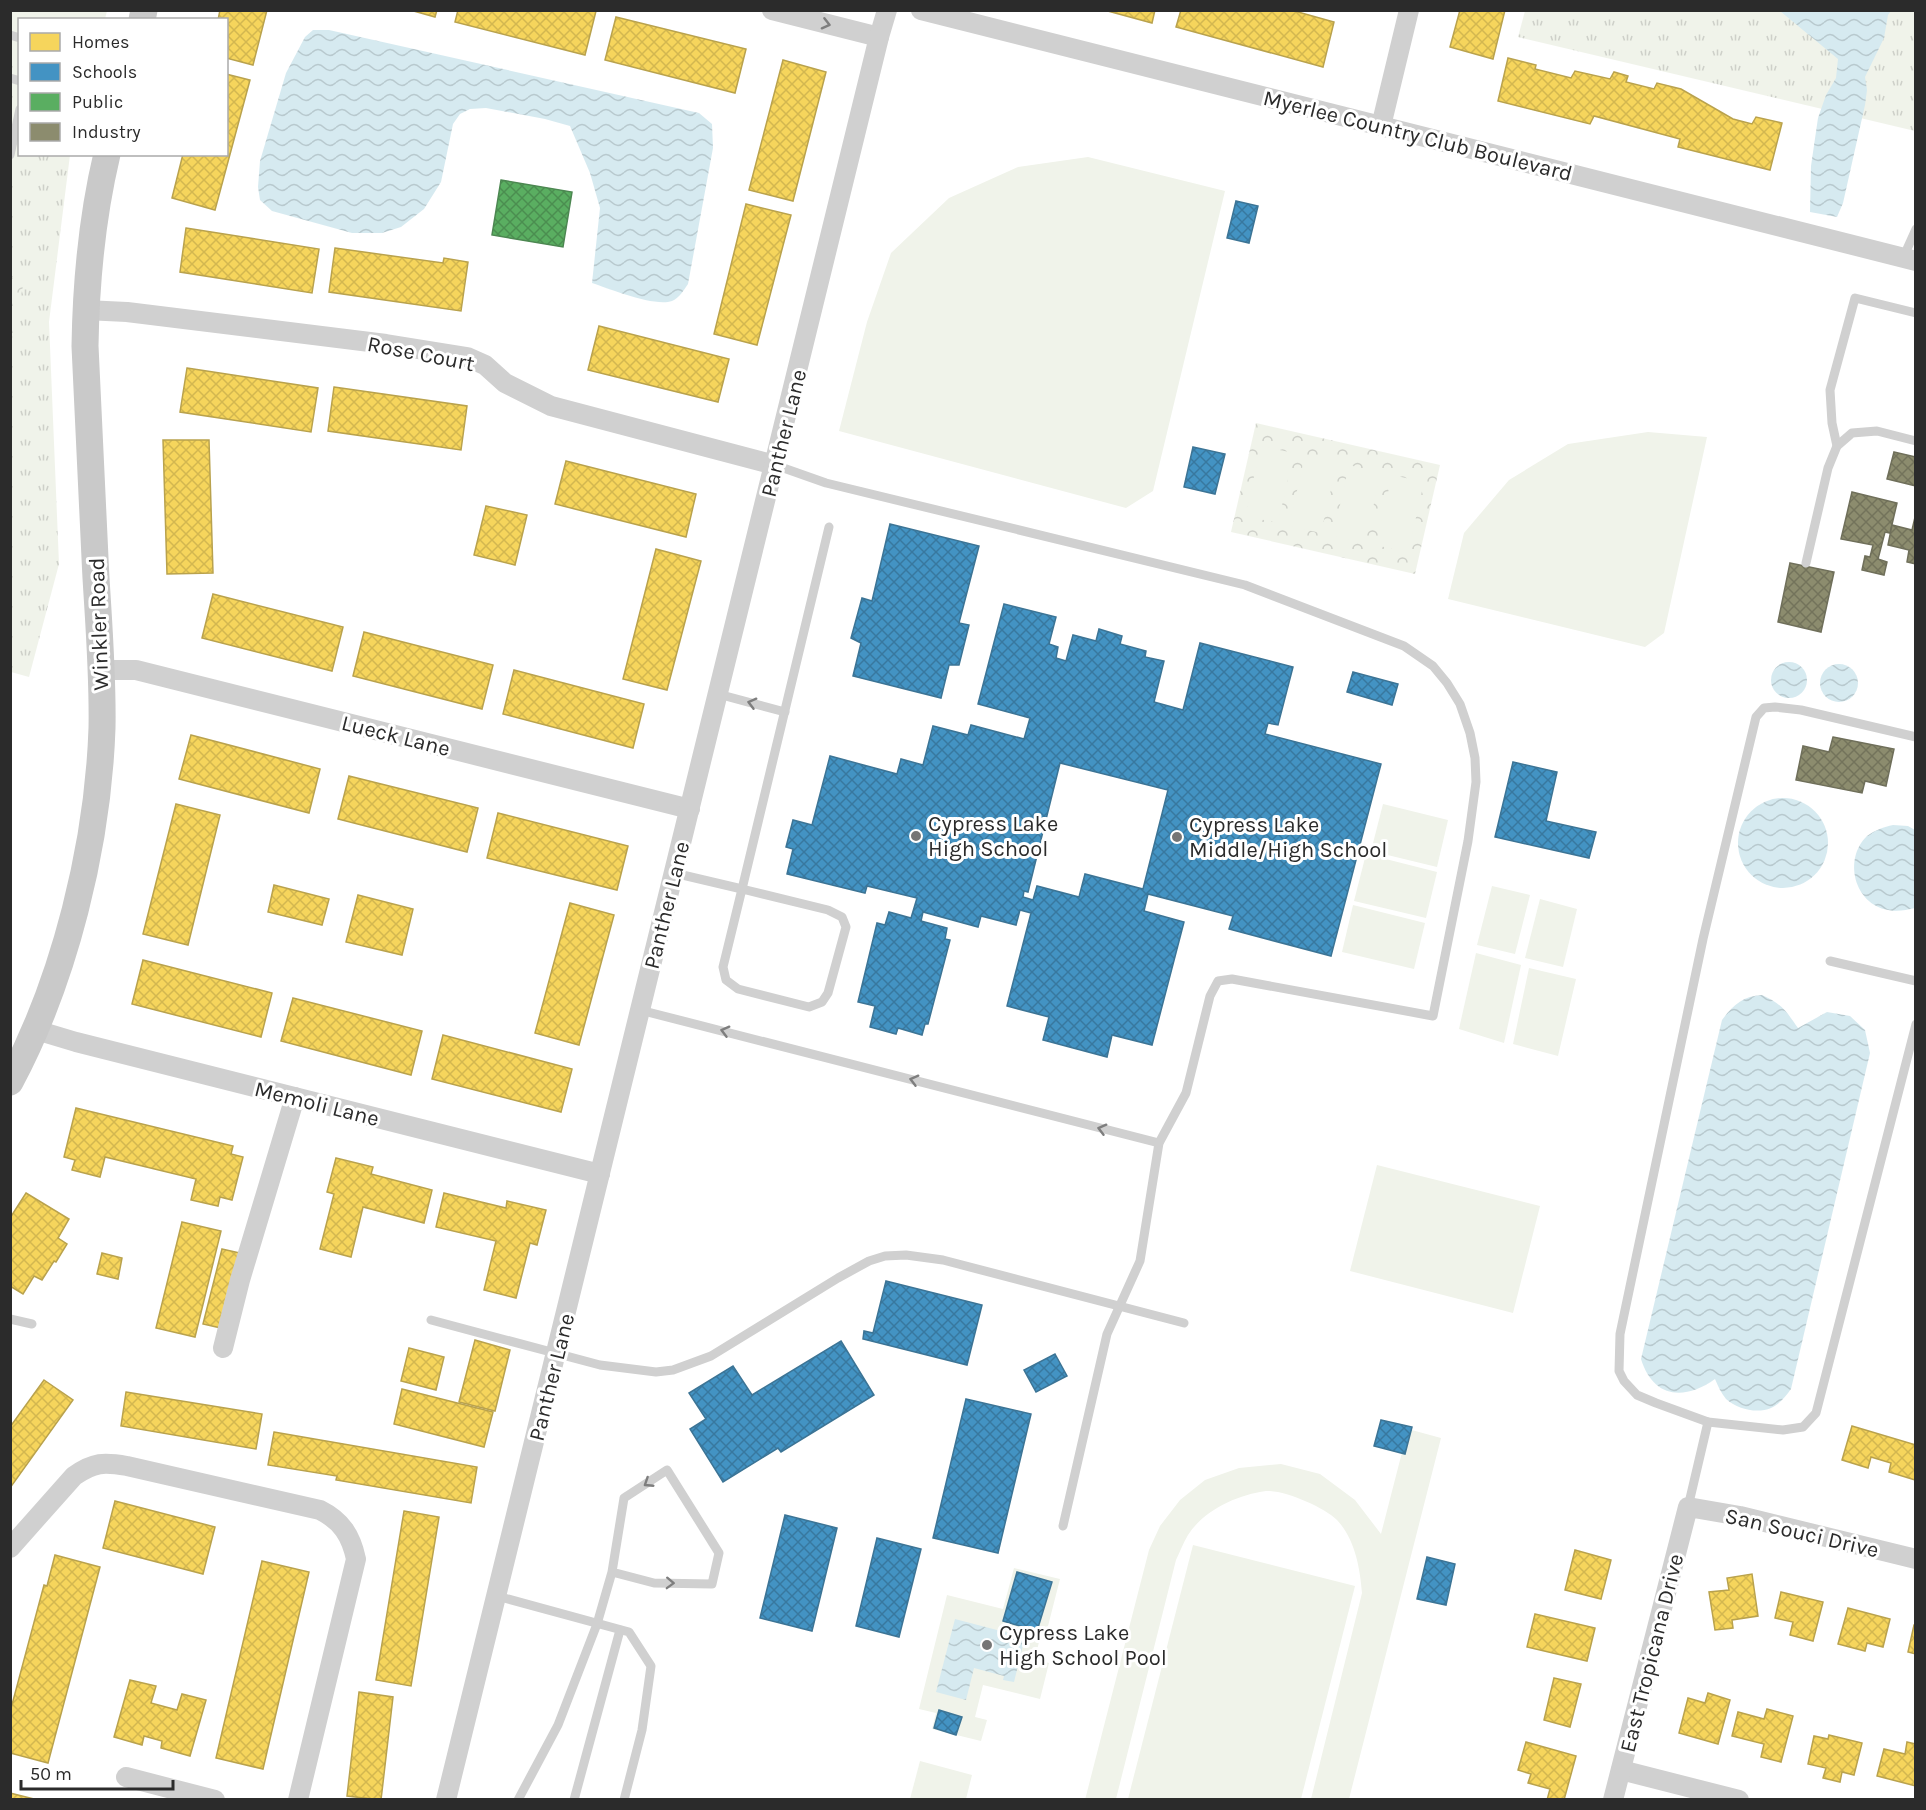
<svg xmlns="http://www.w3.org/2000/svg" width="1926" height="1810" viewBox="0 0 1926 1810" font-family="Karla,sans-serif">
  <style>
    .grass { fill: url(#grass-tufts) }
    .park { fill: url(#park-crowns) }
    .pitch { fill: #f0f3ea }
    .water { fill: url(#water-waves) }
    .homes { fill: url(#homes-cross-hatch); stroke: #b9a24d; stroke-width: 1.5 }
    .schools { fill: url(#schools-cross-hatch); stroke: #3c7495; stroke-width: 1.5; fill-rule: evenodd }
    .public { fill: url(#public-cross-hatch); stroke: #4c8751; stroke-width: 1.5 }
    .industry { fill: url(#industry-cross-hatch); stroke: #6f6f5a; stroke-width: 1.5 }
    .lines { fill: none; stroke-linecap: round; stroke-linejoin: round }
    .lane { stroke: #d0d0d0; stroke-width: 9 }
    .street { stroke: #d0d0d0; stroke-width: 20 }
    .secondary { stroke: #c9c9c9; stroke-width: 27 }
    .oneway { stroke: #7e7e7e }
    .poi-dot { fill: #757575; stroke: #fff; stroke-width: 2 }
    .labels { text-anchor: middle; stroke-width: 6; stroke-linejoin: round; paint-order: stroke }
    .street-label { font-size: 22px; fill: #2b2b2b; stroke: #fff }
    .poi-label { font-size: 22px; fill: #2b2b2b; stroke: #fff; text-anchor: start }
  </style>
  <defs>
    <pattern id="grass-tufts" width="24" height="20" patternUnits="userSpaceOnUse" patternTransform="scale(1.5)"><rect width="24" height="20" fill="#f0f3ea"/><path d="M3 7l-1-3M5 7V3M7 7l1-3M15 17l-1-3M17 17v-4M19 17l1-3" fill="none" stroke="#ced0c9"/></pattern>
    <pattern id="park-crowns" width="20" height="18" patternUnits="userSpaceOnUse" patternTransform="scale(1.5)"><rect width="20" height="18" fill="#f0f3ea"/><path d="M2 6a3 3 0 1 1 6 0M12 15a3 3 0 1 1 6 0" fill="none" stroke="#ced0c9"/></pattern>
    <pattern id="water-waves" width="16" height="10" patternUnits="userSpaceOnUse" patternTransform="scale(1.5)"><rect width="16" height="10" fill="#d6eaf0"/><path d="M0 5q4-4 8 0t8 0" fill="none" stroke="#b8c9ce"/></pattern>
    <pattern id="homes-cross-hatch" width="8" height="8" patternUnits="userSpaceOnUse" patternTransform="scale(1.5)"><rect width="8" height="8" fill="#f6d55c"/><path d="M0 0l8 8M0 8l8-8" fill="none" stroke="#d3b750"/></pattern>
    <pattern id="schools-cross-hatch" width="8" height="8" patternUnits="userSpaceOnUse" patternTransform="scale(1.5)"><rect width="8" height="8" fill="#4393c3"/><path d="M0 0l8 8M0 8l8-8" fill="none" stroke="#38789f"/></pattern>
    <pattern id="public-cross-hatch" width="8" height="8" patternUnits="userSpaceOnUse" patternTransform="scale(1.5)"><rect width="8" height="8" fill="#5aae61"/><path d="M0 0l8 8M0 8l8-8" fill="none" stroke="#4b8e50"/></pattern>
    <pattern id="industry-cross-hatch" width="8" height="8" patternUnits="userSpaceOnUse" patternTransform="scale(1.5)"><rect width="8" height="8" fill="#8c8c6e"/><path d="M0 0l8 8M0 8l8-8" fill="none" stroke="#73735b"/></pattern>
  </defs>
  <rect width="100%" height="100%" fill="#fff"/>
  <g class="grass">
    <path d="M11 11H107L105 19 20 20V154L70 155 49 322 59 564 29 677 11 672Z"/>
    <path d="M1525 11H1915V131L1518 37Z"/>
  </g>
  <g class="park">
    <path d="M11 278 24 281 11 344 10 278Z"/>
    <path d="M1256 423 1440 465 1415 574 1231 532Z"/>
  </g>
  <g class="pitch">
    <path d="M1088 157 1225 191 1153 491 1126 508 839 431 867 322 891 253 949 198 1018 167Z"/>
    <path d="M1648 432 1707 437 1664 633 1645 647 1448 599 1464 533 1509 480 1568 444Z"/>
    <path d="M1261 446 1294 453 1278 523 1245 516Z"/>
    <path d="M1305 455 1337 463 1321 533 1289 526Z"/>
    <path d="M1349 465 1381 473 1365 543 1333 536Z"/>
    <path d="M1392 475 1424 482 1408 553 1376 545Z"/>
    <path d="M1383 804 1448 820 1437 867 1371 851Z"/>
    <path d="M1366 854 1437 872 1426 918 1354 901Z"/>
    <path d="M1492 886 1530 895 1515 954 1477 945Z"/>
    <path d="M1540 899 1577 909 1563 967 1525 958Z"/>
    <path d="M1353 905 1425 923 1414 969 1342 952Z"/>
    <path d="M1476 953 1521 965 1504 1043 1459 1029Z"/>
    <path d="M1529 968 1576 979 1558 1056 1513 1044Z"/>
    <path d="M1377 1165 1540 1206 1513 1313 1350 1271Z"/>
    <path d="M1408 1429 1441 1438 1349 1799H1311L1362 1593C1360 1568 1355 1539 1337 1520 1324 1507 1284 1490 1266 1491 1237 1495 1204 1510 1188 1535 1183 1543 1180 1552 1176 1560L1116 1799 1085 1800 1149 1550 1160 1526 1180 1500 1205 1480 1239 1468 1281 1464 1320 1474 1355 1500 1381 1534Z"/>
    <path d="M1193 1545 1355 1586 1301 1799H1128Z"/>
    <path d="M1014 1568 1060 1579 1047 1630 1042 1629 1035 1659 1049 1663 1040 1699 983 1685 975 1717 987 1720 981 1741 932 1729 936 1713 919 1709 947 1595 1003 1609Z"/>
    <path d="M920 1761 972 1775 966 1799H910Z"/>
  </g>
  <g class="water">
    <path d="M1780 11H1891L1888 15 1884 38 1865 77 1867 90 1865 105 1843 203 1837 217 1810 212 1811 166 1818 118 1826 95 1836 78 1838 59Z"/>
    <path d="M313 30H329L699 113 712 124 713 148 688 284C684 290 679 298 672 301 654 307 610 289 592 283L600 208 590 173 570 126 545 119 486 108 470 109 460 114 453 124 441 182 424 209 401 227 382 233H352L272 211 260 200 258 187 260 161 286 73 305 37Z"/>
    <circle cx="1789" cy="680" r="18"/>
    <circle cx="1839" cy="683" r="19"/>
    <circle cx="1783" cy="843" r="45"/>
    <path d="M1893 825 1908 826 1915 830V908C1906 910 1898 912 1888 910 1854 904 1843 859 1867 836 1875 830 1884 827 1893 825Z"/>
    <path d="M1762 995C1782 1004 1786 1011 1798 1028L1827 1012 1850 1016 1865 1030 1870 1053 1791 1389C1785 1397 1780 1404 1771 1408 1757 1414 1737 1409 1726 1399 1721 1393 1718 1386 1715 1379 1684 1401 1653 1398 1641 1359L1722 1020C1733 1005 1743 996 1762 995Z"/>
    <path d="M955 1619 1016 1635 1017 1631 1026 1633 1014 1682 1003 1680 1004 1676 974 1668 966 1700 936 1692Z"/>
  </g>
  <g class="homes">
    <path d="M220 10H267L253 65 226 58V20H218Z"/>
    <path d="M410 10H437L435 17Z"/>
    <path d="M458 10H592L596 11 585 55 455 22Z"/>
    <path d="M1104 10H1155L1152 23Z"/>
    <path d="M1181 10H1291L1334 22 1323 67 1176 27Z"/>
    <path d="M1460 10H1505L1493 59 1450 47Z"/>
    <path d="M616 17 746 49 735 93 605 60Z"/>
    <path d="M1508 58 1536 65 1535 69 1571 78 1575 71 1610 79 1614 72 1628 76 1626 82 1654 89 1657 83 1681 89 1733 119 1752 124 1756 117 1782 123 1770 170 1678 147 1680 139 1594 116 1590 124 1498 101Z"/>
    <path d="M783 60 826 72 793 201 749 190Z"/>
    <path d="M226 74 250 80 215 210 172 198 183 154H226Z"/>
    <path d="M746 204 791 215 757 345 714 334Z"/>
    <path d="M186 228 319 249 312 293 180 272Z"/>
    <path d="M335 248 443 263 444 258 468 262 461 311 329 292Z"/>
    <path d="M599 326 729 359 718 402 588 370Z"/>
    <path d="M187 368 318 388 311 432 180 412Z"/>
    <path d="M334 387 467 406 461 450 328 431Z"/>
    <path d="M163 440H209L213 573 167 574Z"/>
    <path d="M566 461 696 494 686 537 555 504Z"/>
    <path d="M486 506 527 515 515 565 474 555Z"/>
    <path d="M656 549 701 561 667 690 623 679Z"/>
    <path d="M213 594 343 627 332 671 202 638Z"/>
    <path d="M364 632 493 665 482 709 353 676Z"/>
    <path d="M514 670 644 704 633 748 503 714Z"/>
    <path d="M191 735 320 769 309 813 179 779Z"/>
    <path d="M349 776 478 808 467 852 338 819Z"/>
    <path d="M176 804 220 815 188 945 143 934Z"/>
    <path d="M498 813 628 846 617 890 487 858Z"/>
    <path d="M274 885 329 899 322 925 268 912Z"/>
    <path d="M358 895 413 909 402 955 346 942Z"/>
    <path d="M570 903 614 915 579 1045 535 1033Z"/>
    <path d="M143 960 272 993 261 1037 132 1004Z"/>
    <path d="M293 998 422 1031 411 1075 281 1041Z"/>
    <path d="M443 1035 572 1069 561 1112 432 1079Z"/>
    <path d="M76 1108 233 1146 231 1154 243 1157 232 1200 220 1197 218 1206 191 1200 196 1179 105 1157 100 1177 72 1170 75 1160 64 1157Z"/>
    <path d="M336 1158 373 1167 371 1174 432 1190 424 1223 363 1207 351 1257 320 1249 334 1194 327 1192Z"/>
    <path d="M26 1193 69 1219 58 1238 67 1244 56 1262 54 1261 42 1280 34 1276 23 1294 10 1286V1218Z"/>
    <path d="M444 1193 506 1208 507 1201 546 1210 537 1245 530 1243 516 1298 484 1290 496 1241 436 1227Z"/>
    <path d="M182 1222 221 1231 195 1337 156 1328Z"/>
    <path d="M222 1249 240 1253 221 1328 203 1324Z"/>
    <path d="M102 1253 122 1258 118 1279 97 1274Z"/>
    <path d="M475 1340 510 1350 495 1411 459 1402Z"/>
    <path d="M409 1348 444 1357 436 1390 401 1381Z"/>
    <path d="M44 1380 73 1400 10 1488V1427Z"/>
    <path d="M402 1389 493 1412 484 1447 394 1424Z"/>
    <path d="M126 1392 262 1414 256 1449 121 1426Z"/>
    <path d="M1852 1426 1916 1445 1915 1480 1889 1472 1891 1463 1871 1457 1868 1468 1842 1460Z"/>
    <path d="M274 1432 477 1467 471 1503 336 1480 337 1476 268 1465Z"/>
    <path d="M115 1501 215 1527 203 1574 103 1548Z"/>
    <path d="M404 1511 439 1517 411 1686 376 1680Z"/>
    <path d="M1575 1550 1611 1560 1601 1599 1565 1590Z"/>
    <path d="M55 1555 100 1567 48 1763 10 1753V1712L44 1585 47 1586Z"/>
    <path d="M262 1561 309 1572 263 1769 216 1758Z"/>
    <path d="M1752 1574 1758 1616 1732 1620 1733 1628 1715 1630 1709 1592 1729 1590 1727 1578Z"/>
    <path d="M1781 1592 1823 1602 1813 1641 1790 1635 1793 1622 1775 1618Z"/>
    <path d="M1848 1608 1890 1619 1883 1647 1867 1643 1865 1651 1838 1644Z"/>
    <path d="M1535 1614 1595 1628 1587 1661 1527 1647Z"/>
    <path d="M1914 1625H1916V1654L1908 1652Z"/>
    <path d="M1554 1678 1581 1684 1570 1727 1544 1720Z"/>
    <path d="M130 1680 156 1686 151 1703 177 1710 182 1694 206 1700 190 1756 161 1748 162 1741 144 1736 142 1745 114 1737Z"/>
    <path d="M359 1692 393 1697 381 1800 347 1796Z"/>
    <path d="M1708 1693 1730 1700 1718 1744 1679 1733 1688 1698 1705 1703Z"/>
    <path d="M1767 1709 1793 1716 1781 1762 1761 1757 1764 1744 1732 1736 1738 1712 1764 1719Z"/>
    <path d="M1829 1735 1862 1743 1854 1775 1842 1772 1840 1782 1823 1778 1826 1768 1808 1764 1814 1736 1828 1739Z"/>
    <path d="M1526 1742 1576 1756 1564 1800H1547L1550 1789 1528 1783 1531 1774 1518 1770Z"/>
    <path d="M1907 1742 1916 1744V1786L1877 1776 1884 1749 1905 1754Z"/>
    <path d="M10 1793 38 1800H10Z"/>
  </g>
  <g class="schools">
    <path d="M1236 201 1258 206 1249 243 1227 238Z"/>
    <path d="M1193 447 1225 454 1215 494 1184 487Z"/>
    <path d="M890 524 979 546 959 623 969 625 959 665H949L941 698 853 676 861 643 851 638 862 598 872 601Z"/>
    <path d="M1004 604 1056 617 1049 644 1058 647 1056 658 1066 661 1073 635 1096 641 1099 629 1122 636 1120 644 1146 651 1145 657 1164 661 1154 702 1183 710 1200 643 1293 667 1278 725 1268 723 1265 734 1381 764 1331 956 1229 929 1233 916 1148 894 1144 911 1184 922 1152 1045 1112 1035 1107 1057 1043 1040 1049 1017 1007 1006 1031 913 1020 910 1016 925 981 916 978 927 923 912 921 921 947 928 945 939 950 940 928 1024H925L922 1035 898 1028 896 1034 870 1027 875 1006 858 1002 877 923 885 925 889 912 911 918 917 898 867 886 865 893 787 874 793 849 786 847 793 820 812 825 830 756 897 774 901 759 923 765 933 726 968 735 971 725 1024 739 1030 718 978 704ZM1060 763 1168 790 1143 889 1085 874 1079 897 1037 886 1033 900 1023 897 1024 891 1028 892Z"/>
    <path d="M1353 672 1398 684 1392 705 1347 692Z"/>
    <path d="M1513 762 1557 772 1546 821 1596 832 1589 858 1495 837Z"/>
    <path d="M886 1281 982 1305 967 1365 863 1339 864 1331 873 1333Z"/>
    <path d="M841 1341 874 1395 781 1452 778 1448 723 1482 690 1429 706 1419 689 1393 733 1366 752 1395Z"/>
    <path d="M1055 1354 1067 1376 1036 1392 1024 1370Z"/>
    <path d="M966 1399 1031 1414 998 1553 933 1538Z"/>
    <path d="M1381 1420 1412 1427 1405 1454 1374 1446Z"/>
    <path d="M785 1515 837 1528 812 1631 760 1618Z"/>
    <path d="M877 1538 921 1549 899 1637 856 1626Z"/>
    <path d="M1427 1557 1455 1564 1446 1605 1417 1599Z"/>
    <path d="M1017 1572 1052 1582 1037 1631 1003 1621Z"/>
    <path d="M939 1710 962 1717 956 1735 934 1728Z"/>
  </g>
  <path class="public" d="M501 180 572 192 563 247 492 235Z"/>
  <g class="industry">
    <path d="M1894 452 1916 457V486L1887 479Z"/>
    <path d="M1852 492 1897 503 1890 533 1885 532 1878 559 1887 562 1884 575 1862 570 1865 556 1870 557 1873 545 1841 539Z"/>
    <path d="M1916 513V564L1907 562 1909 550 1888 545 1892 525 1912 530Z"/>
    <path d="M1790 563 1834 572 1821 632 1778 622Z"/>
    <path d="M1833 737 1894 749 1886 786 1865 781 1862 793 1796 780 1803 746 1829 752Z"/>
  </g>
  <g class="lines">
    <g class="lane">
      <path d="M10 35 20 38"/>
      <path d="M10 78 20 81"/>
      <path d="M10 155 20 109"/>
      <path d="M1903 258 1916 229"/>
      <path d="M1837 446 1832 423 1830 390 1855 298 1916 313"/>
      <path d="M775 465 826 483 1245 585 1404 646 1433 666 1447 683 1460 704 1470 733 1475 758 1476 782 1468 841 1433 1016 1232 979 1218 981 1210 996 1186 1093 1159 1143 1140 1261 1107 1334 1063 1526"/>
      <path d="M1806 563 1828 468 1837 446 1852 433 1877 431 1916 441"/>
      <path d="M718 694 785 712"/>
      <path d="M1916 737 1801 710 1775 707 1764 708 1756 717 1703 939 1620 1334 1619 1371 1624 1381 1637 1395 1656 1403 1708 1422 1783 1430 1803 1427 1816 1413 1916 1024"/>
      <path d="M674 873 742 889 829 527"/>
      <path d="M742 889 828 910 842 917 846 927 828 993 822 1002 809 1007 738 989 726 980 723 967Z"/>
      <path d="M1830 961 1916 981"/>
      <path d="M640 1010 1159 1143"/>
      <path d="M10 1319 32 1324"/>
      <path d="M431 1320 600 1365 656 1372 673 1370 711 1356 838 1278 869 1261 885 1256 906 1255 943 1260 1184 1323"/>
      <path d="M1688 1507 1708 1422"/>
      <path d="M497 1596 629 1632 651 1666 642 1730 624 1800"/>
      <path d="M518 1800 558 1725 597 1624 612 1572 624 1498 667 1470 719 1553 712 1584 654 1583 612 1572"/>
      <path d="M574 1800 620 1630"/>
    </g>
    <g class="street">
      <path d="M772 10 879 37"/>
      <path d="M921 10 1916 261"/>
      <path d="M1381 126 1409 10"/>
      <path d="M85 310 127 312 386 344 467 357 485 365 505 383 551 406 775 465"/>
      <path d="M101 670H136L690 809"/>
      <path d="M36 1030 76 1042 600 1174"/>
      <path d="M223 1348 240 1280 295 1097"/>
      <path d="M10 1548 74 1476C94 1462 104 1462 127 1466L320 1510C342 1521 351 1536 356 1559L298 1800"/>
      <path d="M1621 1770 1739 1800"/>
      <path d="M126 1777 215 1800"/>
      <path d="M446 1800 879 37 887 10"/>
      <path d="M1613 1800 1688 1507 1740 1516 1916 1559"/>
    </g>
    <g class="secondary">
      <path d="M142 20 144 10"/>
      <path d="M10 1082C65 979 98 845 102 728 103 678 99 628 96 578 92 501 89 424 85 346 86 282 92 217 107 154"/>
    </g>
  </g>
  <defs><path id="oneway-chevron" d="M-2-3.5L2.5 0L-2 3.5" fill="none" stroke-width="1.6" stroke-linecap="round" stroke-linejoin="round" transform="scale(1.5)"/></defs>
  <g class="oneway">
    <use href="#oneway-chevron" transform="translate(826 24) rotate(14)"/>
    <use href="#oneway-chevron" transform="translate(752 703) rotate(-165)"/>
    <use href="#oneway-chevron" transform="translate(725 1031) rotate(-165)"/>
    <use href="#oneway-chevron" transform="translate(914 1080) rotate(-165)"/>
    <use href="#oneway-chevron" transform="translate(1102 1129) rotate(-165)"/>
    <use href="#oneway-chevron" transform="translate(648 1483) rotate(147)"/>
    <use href="#oneway-chevron" transform="translate(670 1583) rotate(2)"/>
  </g>
  <g class="poi-dot">
    <circle cx="916" cy="836" r="6"/>
    <circle cx="1177" cy="837" r="6"/>
    <circle cx="987" cy="1645" r="6"/>
  </g>
  <g class="labels">
    <g class="street-label">
      <text transform="translate(1418 135) rotate(14)" y="8">Myerlee Country Club Boulevard</text>
      <text transform="translate(421 353) rotate(11)" y="8">Rose Court</text>
      <text transform="translate(783 433) rotate(-76)" y="8">Panther Lane</text>
      <text transform="translate(98 624) rotate(-92)" y="8">Winkler Road</text>
      <text transform="translate(396 735) rotate(14)" y="8">Lueck Lane</text>
      <text transform="translate(666 905) rotate(-76)" y="8">Panther Lane</text>
      <text transform="translate(317 1103) rotate(14)" y="8">Memoli Lane</text>
      <text transform="translate(551 1377) rotate(-76)" y="8">Panther Lane</text>
      <text transform="translate(1802 1532) rotate(13)" y="8">San Souci Drive</text>
      <text transform="translate(1651 1653) rotate(-76)" y="8">East Tropicana Drive</text>
    </g>
    <g class="poi-label">
      <text x="928" y="831">Cypress Lake<tspan x="928" dy="25">High School</tspan></text>
      <text x="1189" y="832">Cypress Lake<tspan x="1189" dy="25">Middle/High School</tspan></text>
      <text x="999" y="1640">Cypress Lake<tspan x="999" dy="25">High School Pool</tspan></text>
    </g>
  </g>
  <rect width="1926" height="1810" fill="none" stroke="#2b2b2b" stroke-width="24"/>
  <rect x="18" y="18" width="210" height="138" fill="#ffffff" stroke="#aaaaaa" stroke-width="1.5"/>
  <rect x="30" y="33" width="30" height="18" fill="#f6d55c" stroke="#aaaaaa" stroke-width="1.5"/>
  <text x="72" y="48" font-size="18" fill="#2b2b2b">Homes</text>
  <rect x="30" y="63" width="30" height="18" fill="#4393c3" stroke="#aaaaaa" stroke-width="1.5"/>
  <text x="72" y="78" font-size="18" fill="#2b2b2b">Schools</text>
  <rect x="30" y="93" width="30" height="18" fill="#5aae61" stroke="#aaaaaa" stroke-width="1.5"/>
  <text x="72" y="108" font-size="18" fill="#2b2b2b">Public</text>
  <rect x="30" y="123" width="30" height="18" fill="#8c8c6e" stroke="#aaaaaa" stroke-width="1.5"/>
  <text x="72" y="138" font-size="18" fill="#2b2b2b">Industry</text>
  <path d="M21 1780v9h152v-9" fill="none" stroke="#2b2b2b" stroke-width="3"/>
  <text x="30" y="1780" font-size="18" fill="#2b2b2b" stroke="#ffffff" stroke-width="4.5" paint-order="stroke">50 m</text>
</svg>
